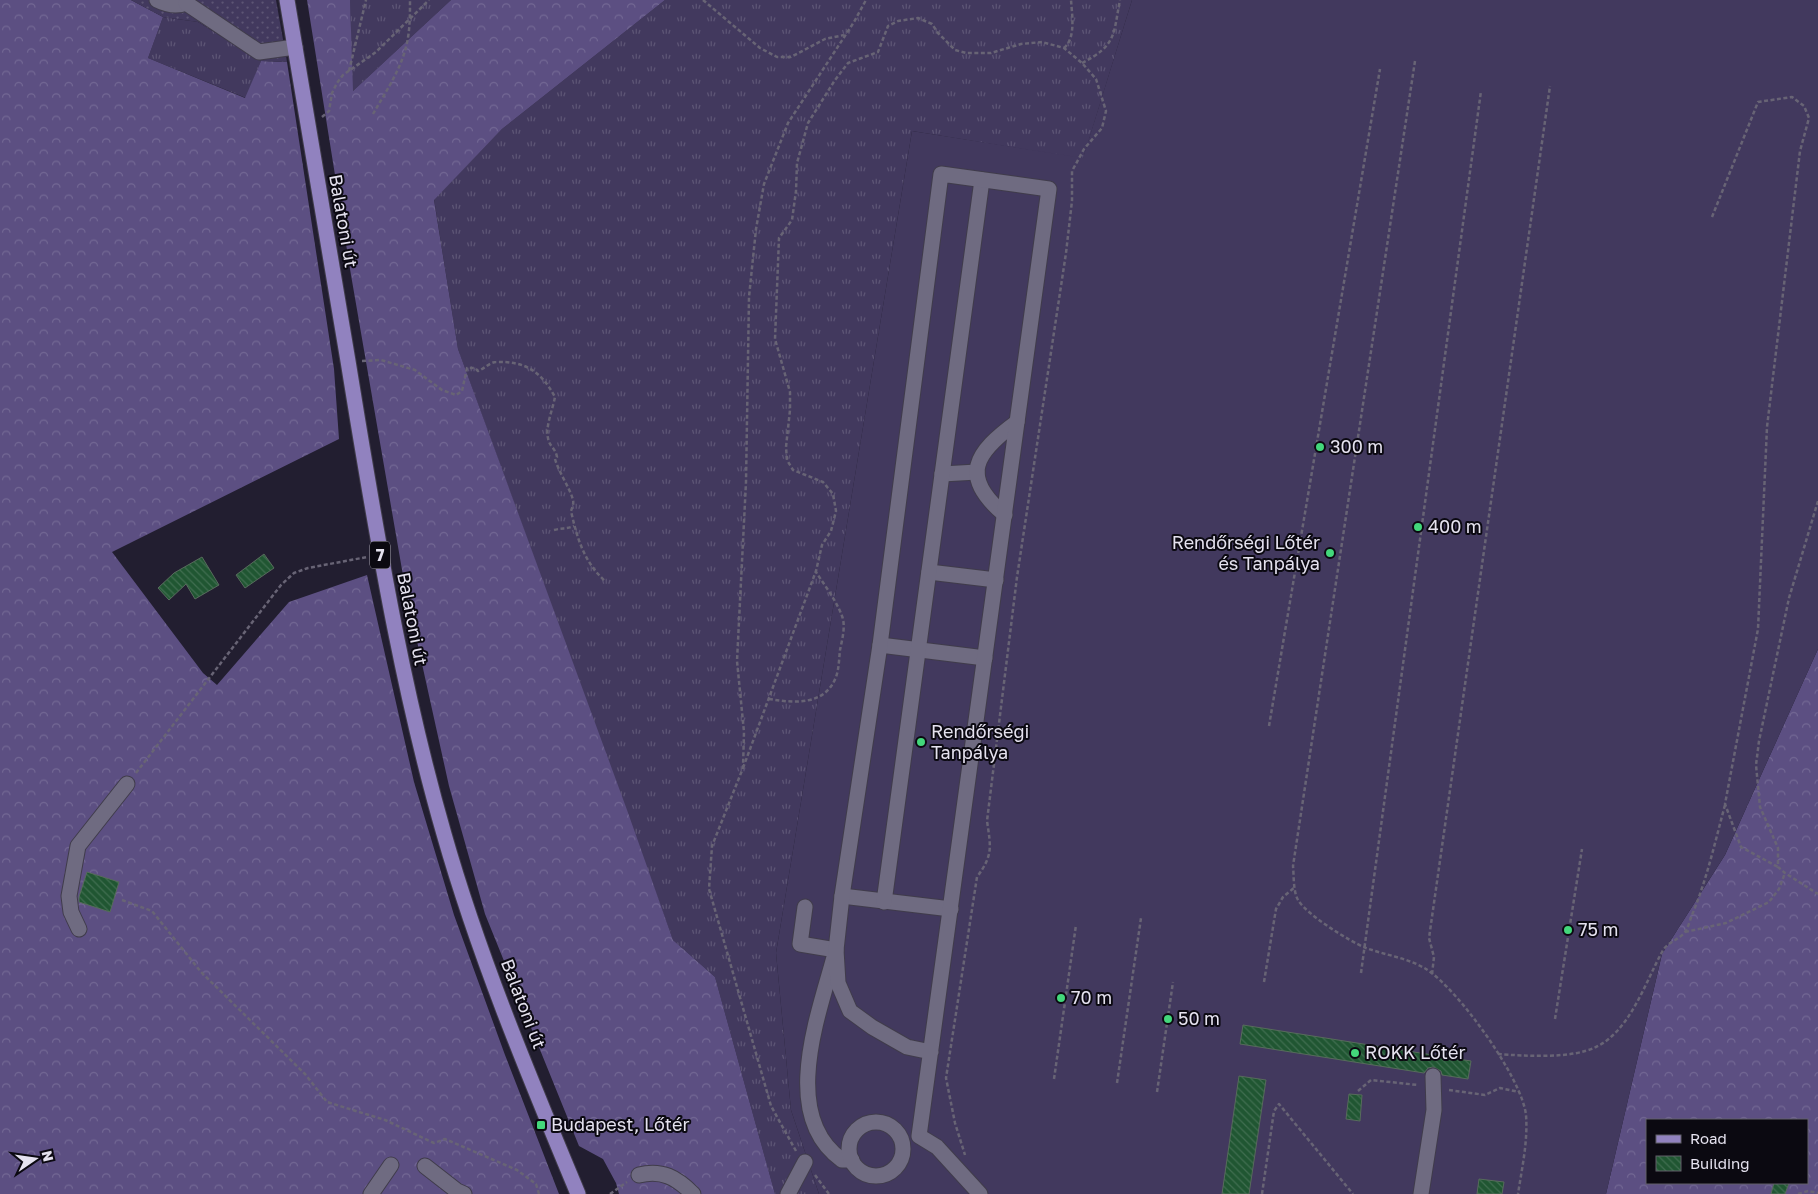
<svg xmlns="http://www.w3.org/2000/svg" width="1818" height="1194" viewBox="0 0 1818 1194" font-family="'Golos Text',sans-serif">
  <style>
    .grass { fill: url(#grass-tufts) }
    .forest { fill: url(#forest-crowns); fill-rule: evenodd }
    .garden { fill: url(#garden-dots) }
    .pitch { fill: #42395e }
    .building { fill: url(#building-back-hatch); stroke: #576b5c }
    .lines { fill: none; stroke-linecap: round; stroke-linejoin: round }
    .minor-casing { stroke: #403c4b; stroke-width: 17 }
    .major-casing { stroke: #403c4b; stroke-width: 17 }
    .path { stroke: #686475; stroke-width: 2.5; stroke-dasharray: 4 2.5; stroke-linecap: butt }
    .minor { stroke: #6f6b81; stroke-width: 15 }
    .major { stroke: #9182bf; stroke-width: 15 }
    .poi-dot { fill: #43d77b; stroke: #0b0911; stroke-width: 2 }
    .labels { text-anchor: middle; stroke-width: 4; stroke-linejoin: round; paint-order: stroke }
    .shield { fill: #0b0911; stroke: #a4a1ac; stroke-width: 1 }
    .shield-label { font-size: 16px; font-weight: bold; fill: #e5e2ef }
    .street-label { font-size: 18px; fill: #e5e2ef; stroke: #0b0911 }
    .poi-label { font-size: 18px; fill: #e5e2ef; stroke: #0b0911; text-anchor: start }
  </style>
  <defs>
    <pattern id="grass-tufts" width="24" height="20" patternUnits="userSpaceOnUse" patternTransform="scale(1.25)"><rect width="24" height="20" fill="#42395e"/><path d="M3 7l-1-3M5 7V3M7 7l1-3M15 17l-1-3M17 17v-4M19 17l1-3" fill="none" stroke="#5d5575"/></pattern>
    <pattern id="forest-crowns" width="20" height="18" patternUnits="userSpaceOnUse" patternTransform="scale(1.25)"><rect width="20" height="18" fill="#5c4f82"/><path d="M2 6a3 3 0 1 1 6 0M12 15a3 3 0 1 1 6 0" fill="none" stroke="#736894"/></pattern>
    <pattern id="garden-dots" width="8" height="8" patternUnits="userSpaceOnUse" patternTransform="scale(1.25)"><rect width="8" height="8" fill="#42395e"/><path d="M2 2h.1M6 6h.1" fill="none" stroke="#5d5575" stroke-width="1.8" stroke-linecap="round"/></pattern>
    <pattern id="building-back-hatch" width="6" height="6" patternUnits="userSpaceOnUse" patternTransform="scale(1.25)"><rect width="6" height="6" fill="#205632"/><path d="M-1 5l2 2M0 0l6 6M5-1l2 2" fill="none" stroke="#406e50"/></pattern>
  </defs>
  <rect width="100%" height="100%" fill="#221e30"/>
  <g class="grass">
    <path d="M350 0H451L352 92Z"/>
    <path d="M665 0H1132L1083 159 912 131 776 953 791 1110 819 1194H775L715 977 673 940 458 349 434 199 502 129Z"/>
    <path d="M163 17 198 22 261 61 246 98 148 58Z"/>
  </g>
  <g class="forest">
    <path d="M0 0H131L163 17 148 58 245 98 261 61 287 62 334 369 339 439 112 552 203 673 217 685 289 602 367 575 414 782 454 915 505 1055 559 1194H0Z"/>
    <path d="M307 0H350L353 91 451 0H665L502 129 434 200 458 349 627 810 673 940 715 977 775 1194H619L616 1183 603 1159 579 1146 485 914 449 786 405 587 351 275Z"/>
    <path d="M1818 649V1194H1606L1662 954 1725 855ZM1647 1120H1807V1183H1647Z"/>
  </g>
  <path class="garden" d="M131 0H276L287 62 261 61 198 22 163 17Z"/>
  <path class="pitch" d="M1132 0H1818V649L1725 855 1662 954 1606 1194H819L791 1110 776 953 912 131 1083 158Z"/>
  <g class="building">
    <path d="M264 554 274 568 245 588 236 575Z"/>
    <path d="M202 557 219 585 195 599 186 584 169 600 158 588 174 573Z"/>
    <path d="M87 872 119 882 110 912 79 902V897Z"/>
    <path d="M1243 1025 1471 1061 1468 1079 1442 1075 1441 1071 1433 1067 1428 1068 1424 1073 1240 1044Z"/>
    <path d="M1239 1076 1266 1080 1249 1194H1222Z"/>
    <path d="M1349 1094 1362 1095 1360 1121 1346 1119Z"/>
    <path d="M1479 1179 1504 1182 1502 1194H1477Z"/>
    <path d="M1774 1183H1789L1785 1194H1771Z"/>
  </g>
  <g class="lines">
    <defs>
      <g id="minor">
        <path d="M157 0C167 5 176 7 186 3L187 0"/>
        <path d="M186 3 259 52 295 47"/>
        <path d="M942 474 977 472"/>
        <path d="M1005 515C958 476 976 452 1017 422"/>
        <path d="M929 572 996 580"/>
        <path d="M880 645 985 658"/>
        <path d="M842 896 951 909"/>
        <path d="M884 902 982 180"/>
        <path d="M805 907 800 944 836 950C820 1011 778 1115 842 1160H852"/>
        <path d="M79 929 71 912 69 896 78 846 127 784"/>
        <path d="M931 1052 907 1047 872 1027 850 1011 838 983 836 950 842 896 880 645 941 174 1049 189C1006 505 964 821 919 1136L937 1147 980 1194"/>
        <circle cx="876" cy="1149" r="27"/>
        <path d="M425 1166 457 1191 464 1194"/>
        <path d="M639 1175C662 1169 677 1178 693 1194"/>
        <path d="M371 1194 391 1165"/>
        <path d="M788 1194 805 1162"/>
        <path d="M1421 1194 1434 1110 1433 1076"/>
      </g>
      <path id="major" d="M287 0C311 140 335 281 358 422 381 560 405 699 444 834 479 957 529 1076 578 1194"/>
    </defs>
    <use href="#minor" class="minor-casing"/>
    <use href="#major" class="major-casing"/>
    <g class="path">
      <path d="M703 0 760 48 777 57H791L825 39 844 35"/>
      <path d="M1064 48C1076 38 1072 15 1071 0"/>
      <path d="M1415 61 1293 866C1294 876 1293 891 1298 900 1307 915 1349 941 1366 948 1385 955 1408 958 1426 969 1458 989 1522 1078 1526 1115 1528 1141 1522 1168 1518 1194"/>
      <path d="M1082 63C1117 45 1113 35 1120 0"/>
      <path d="M349 71 366 0"/>
      <path d="M373 114C385 93 400 71 406 47 410 32 410 16 410 0"/>
      <path d="M322 117 329 111 332 93 337 83 343 75 376 52 429 0"/>
      <path d="M1712 217 1758 102 1792 97 1804 106 1809 118 1800 151 1767 427 1758 629 1725 804 1741 847 1778 867"/>
      <path d="M362 361 381 360 415 370 442 390 456 395 462 391 467 368H475L478 371C484 369 490 362 496 362 525 361 541 371 555 397 553 408 545 428 548 438 549 446 556 449 557 457L555 459C559 473 570 488 573 500 574 504 572 508 571 511 577 538 584 562 605 581"/>
      <path d="M1818 501 1789 598 1759 741 1756 765 1760 807 1778 848V867L1785 873 1818 894"/>
      <path d="M554 530C561 528 567 529 574 526"/>
      <path d="M769 699C794 703 825 706 836 677 839 669 839 659 840 650 842 640 846 626 842 616 836 600 825 586 816 572"/>
      <path d="M1269 726 1380 69"/>
      <path d="M743 768 816 571 822 545 831 531 836 511 833 494 823 482 793 470 787 460 786 447 790 410V392L775 339 779 238 792 220 796 191 797 163 808 123 835 80 848 63 878 52 888 26 898 21 918 18 932 24 938 33 955 50 966 53H991L1021 44 1042 42 1064 48 1082 63 1096 79 1106 111 1102 128 1084 149 1072 171V201L1066 253 1017 577 987 821C991 848 993 855 977 877L946 1078 955 1123 965 1155"/>
      <path d="M136 773 281 585 294 573 308 568 367 557"/>
      <path d="M122 900 152 911 201 972 305 1074 327 1102 385 1120 434 1143 445 1139 517 1170 536 1184 539 1194"/>
      <path d="M1685 932 1726 923 1769 902 1779 889 1785 873"/>
      <path d="M1361 973 1481 91"/>
      <path d="M1432 974 1434 957 1429 938 1550 86"/>
      <path d="M1264 982 1276 909 1283 897 1295 887"/>
      <path d="M1555 1019 1582 849"/>
      <path d="M1498 1054C1525 1056 1572 1059 1596 1047 1630 1031 1645 983 1662 952 1667 942 1679 940 1685 932 1688 928 1690 920 1692 915 1707 879 1715 842 1725 805"/>
      <path d="M1054 1079 1076 925"/>
      <path d="M1117 1083 1141 918"/>
      <path d="M1449 1090 1485 1095 1500 1088 1519 1092"/>
      <path d="M1358 1091 1371 1080 1418 1085"/>
      <path d="M1157 1092 1173 982"/>
      <path d="M796 1151 771 1106 709 889 712 846 743 768 744 732 737 661 746 482 749 297 756 229 764 184 788 123 854 22 866 0"/>
      <path d="M815 1175 829 1194"/>
      <path d="M610 1194 627 1182"/>
      <path d="M1262 1194 1274 1111 1279 1104 1353 1194"/>
      <path d="M1798 1194 1808 1191 1818 1193"/>
    </g>
    <use href="#minor" class="minor"/>
    <use href="#major" class="major"/>
  </g>
  <g class="poi-dot">
    <circle cx="1320" cy="447" r="5"/>
    <circle cx="1418" cy="527" r="5"/>
    <circle cx="1330" cy="553" r="5"/>
    <circle cx="921" cy="742" r="5"/>
    <circle cx="1568" cy="930" r="5"/>
    <circle cx="1061" cy="998" r="5"/>
    <circle cx="1168" cy="1019" r="5"/>
    <circle cx="1355" cy="1053" r="5"/>
    <rect x="536" y="1120" width="10" height="10" rx="2.5"/>
  </g>
  <g class="labels">
    <rect class="shield" x="370" y="541.5" width="20" height="27" rx="4"/>
    <g class="shield-label">
      <text x="380" y="561">7</text>
    </g>
    <g class="street-label">
      <text transform="translate(343 221) rotate(80)" y="6">Balatoni út</text>
      <text transform="translate(412 619) rotate(79)" y="6">Balatoni út</text>
      <text transform="translate(523 1004) rotate(69)" y="6">Balatoni út</text>
    </g>
    <g class="poi-label">
      <text x="1330" y="453">300 m</text>
      <text x="1428" y="533">400 m</text>
      <text x="1320" y="549" text-anchor="end">Rendőrségi Lőtér<tspan x="1320" dy="21">és Tanpálya</tspan></text>
      <text x="931" y="738">Rendőrségi<tspan x="931" dy="21">Tanpálya</tspan></text>
      <text x="1578" y="936">75 m</text>
      <text x="1071" y="1004">70 m</text>
      <text x="1178" y="1025">50 m</text>
      <text x="1365" y="1059">ROKK Lőtér</text>
      <text x="551" y="1131">Budapest, Lőtér</text>
    </g>
  </g>
  <rect x="1646" y="1119" width="162" height="65" fill="#0b0911" stroke="#62606a"/>
  <rect x="1656" y="1135" width="25" height="8" fill="#9182bf" stroke="#62606a"/>
  <text x="1690" y="1144" font-size="15" fill="#e5e2ef">Road</text>
  <rect x="1656" y="1156" width="25" height="15" fill="url(#building-back-hatch)" stroke="#62606a"/>
  <text x="1690" y="1169" font-size="15" fill="#e5e2ef">Building</text>
  <g transform="translate(35 1159) rotate(77)" stroke="#0b0911" stroke-width="4" paint-order="stroke">
  <path d="M0-4L9 19L0 12L-9 19Z" fill="#e5e2ef"/>
  <text y="-8" font-size="14" font-weight="bold" text-anchor="middle" fill="#e5e2ef">N</text>
  </g>
</svg>
